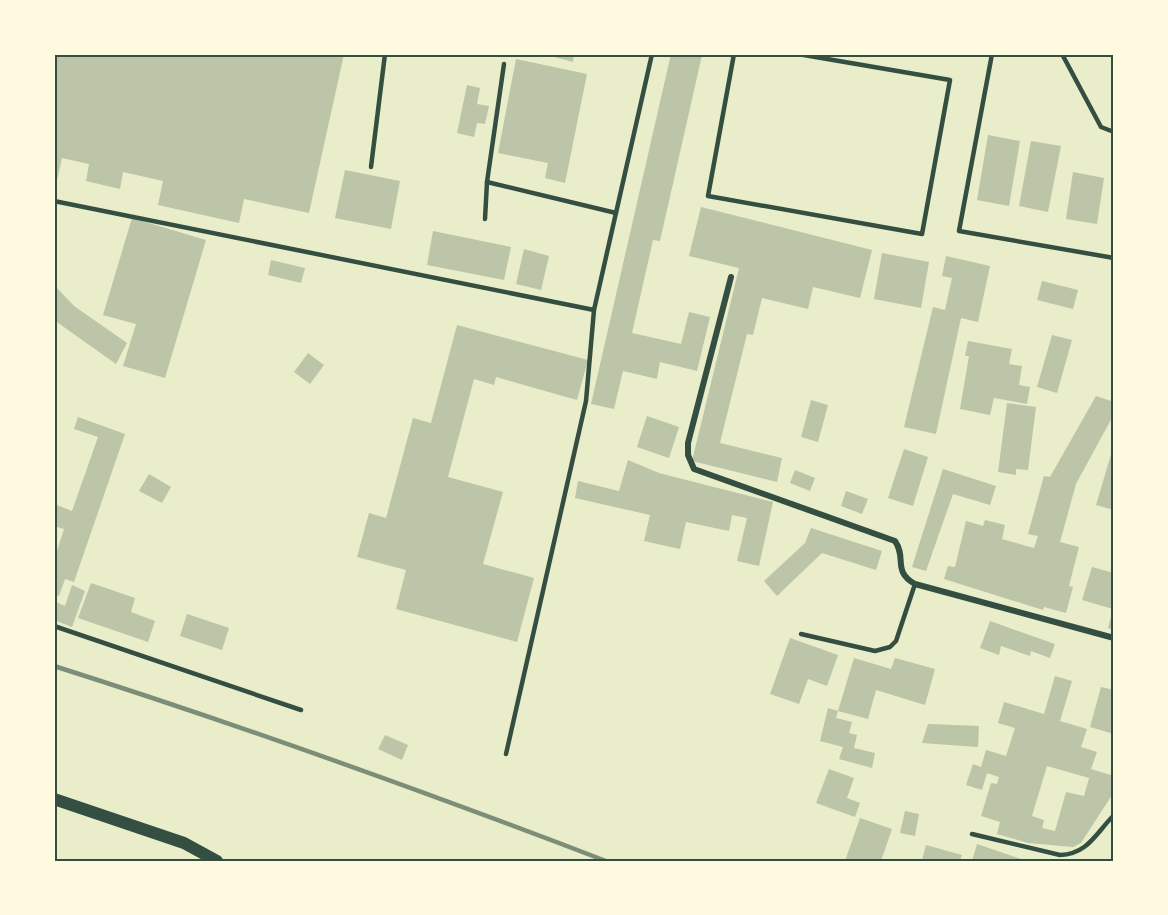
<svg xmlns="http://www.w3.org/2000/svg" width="1168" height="915" viewBox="0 0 1168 915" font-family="Helvetica,sans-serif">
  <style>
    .building { fill: #bcc5a7; fill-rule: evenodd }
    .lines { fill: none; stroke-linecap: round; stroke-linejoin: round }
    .service { stroke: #344e41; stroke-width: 4.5 }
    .minor { stroke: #344e41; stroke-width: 6 }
    .secondary { stroke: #344e41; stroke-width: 12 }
    .rail { stroke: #7c8e77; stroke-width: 4.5 }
    .neatline { fill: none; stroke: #344e41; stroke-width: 2 }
  </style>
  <rect width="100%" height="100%" fill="#e9edc9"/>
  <g class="building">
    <path d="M54 54H344L309 213 244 199 239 223 158 205 163 181 123 172 120 189 86 181 89 164 62 158 56 185 54 184Z"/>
    <path d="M543 54H574L573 62Z"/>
    <path d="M671 54 702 55 660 241 653 240 632 333 681 344 689 312 710 317 697 371 660 362 657 379 623 371 614 409 591 404Z"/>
    <path d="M516 59 587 74 565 183 545 178 548 163 498 153Z"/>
    <path d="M467 85 480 88 477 104 489 106 485 124 477 123 474 137 457 133Z"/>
    <path d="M988 135 1020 141 1009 206 977 200Z"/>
    <path d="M1031 141 1061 146 1048 212 1019 206Z"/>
    <path d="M345 170 400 181 391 229 335 218Z"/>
    <path d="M1073 172 1104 178 1097 224 1066 219Z"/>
    <path d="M701 207 872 250 860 298 813 287 808 309 762 298 753 335 747 334 720 443 782 458 777 482 692 461 739 268 689 256Z"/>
    <path d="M132 218 206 240 165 378 123 366 136 324 103 315Z"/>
    <path d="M433 231 511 247 504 280 427 265Z"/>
    <path d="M524 249 549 256 541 290 516 284Z"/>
    <path d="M882 253 929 262 921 308 874 299Z"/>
    <path d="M946 256 990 266 978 322 961 318 936 434 904 427 933 307 945 310 952 278 942 276Z"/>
    <path d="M271 260 305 268 301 283 268 275Z"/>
    <path d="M1042 281 1078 290 1073 309 1037 300Z"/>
    <path d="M54 285 74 306 127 343 116 364 54 320Z"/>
    <path d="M457 325 588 360 577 400 496 377 494 385 474 379 448 477 503 492 483 564 534 578 517 642 396 609 406 570 357 557 369 513 386 518 413 418 431 423Z"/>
    <path d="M1052 335 1072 340 1057 393 1037 387Z"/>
    <path d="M968 341 1012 349 1009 364 1022 366 1019 385 1030 387 1027 404 994 398 990 415 960 409 969 356H965Z"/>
    <path d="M308 353 324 365 310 384 294 372Z"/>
    <path d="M1096 396 1114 402V414L1076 484 1060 542 1079 547 1069 586 1073 587 1066 613 1044 607 1043 610 944 579 948 566 955 567 966 521 983 526 985 520 1005 525 1002 539 1034 548 1038 536 1028 534 1044 476 1050 477Z"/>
    <path d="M811 400 828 405 818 442 801 437Z"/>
    <path d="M1007 403 1036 407 1028 470 1016 469V475L998 472Z"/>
    <path d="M647 416 679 427 669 458 637 447Z"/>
    <path d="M78 417 125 434 74 582 65 579 59 596 54 594V560L64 529 54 526V504L72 511 98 437 74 429Z"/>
    <path d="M904 449 928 457 913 506 888 498Z"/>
    <path d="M1112 451 1114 452V510L1096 505Z"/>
    <path d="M628 460 659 473 773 502 759 566 737 561 747 518 732 515 729 531 686 522 680 549 644 541 650 515 575 498 578 481 619 491Z"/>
    <path d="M943 469 996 486 990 505 953 494 926 571 912 567Z"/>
    <path d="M795 470 815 478 810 491 790 483Z"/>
    <path d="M149 474 171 487 162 503 139 491Z"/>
    <path d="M846 491 868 499 862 514 841 506Z"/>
    <path d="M811 528 882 551 876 570 822 553 777 596 764 581 805 543Z"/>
    <path d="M1092 567 1114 573V630L1108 628 1113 609 1082 600Z"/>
    <path d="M91 583 135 598 131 612 155 621 148 642 78 618Z"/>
    <path d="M72 585 85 591 72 627 54 620V601L65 606Z"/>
    <path d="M187 614 229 628 222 650 180 636Z"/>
    <path d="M990 621 1055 644 1050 658 1031 651 1030 656 1001 646 999 655 980 648Z"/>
    <path d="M790 638 838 655 827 686 808 679 799 704 770 694Z"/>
    <path d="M854 658 891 669 895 658 935 669 925 705 876 690 868 719 838 711Z"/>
    <path d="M1055 676 1072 681 1060 721 1087 729 1081 747 1097 752 1091 769 1114 776V796L1112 795 1081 843 1073 847 1028 843 997 834 1000 822 981 816 991 783 997 784 999 777 987 773 982 790 966 785 973 764 981 767 986 750 1006 756 1015 728 998 723 1004 702 1044 714ZM1047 766 1089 778 1084 796 1066 792 1055 831 1042 828 1044 820 1032 816Z"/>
    <path d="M1101 687 1114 690V734L1090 727Z"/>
    <path d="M828 708 838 711 836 718 852 722 849 733 857 735 854 748 875 753 872 768 839 759 843 747 820 741Z"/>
    <path d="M928 724 979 726 978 747 922 743Z"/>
    <path d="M385 735 408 745 402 760 378 749Z"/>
    <path d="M829 769 854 778 847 798 860 803 855 817 816 803Z"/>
    <path d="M905 811 919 814 915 836 900 833Z"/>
    <path d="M860 818 892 829 881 861H845Z"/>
    <path d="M977 844 1027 861H972Z"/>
    <path d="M926 845 962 855 960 861 922 860Z"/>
  </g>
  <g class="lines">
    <g class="service">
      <path d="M734 54 708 196 922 234 950 80 798 54"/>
      <path d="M992 54 959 231 1114 258"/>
      <path d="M1062 54 1101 127 1114 132"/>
      <path d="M371 167 385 54"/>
      <path d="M487 182 616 213"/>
      <path d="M54 201 594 310 652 54"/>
      <path d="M485 219 487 182 504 64"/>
      <path d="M54 626 301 710"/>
      <path d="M801 634 875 651 890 647 896 641 915 584"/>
      <path d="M506 754 586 401 594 310"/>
      <path d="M972 834 1060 855C1088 854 1096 833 1114 815"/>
    </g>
    <path class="minor" d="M731 277 688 443V455L694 469 895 541C907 558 892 571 915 584L1114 638"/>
    <path class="secondary" d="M54 799 184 843 217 861"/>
    <path class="rail" d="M54 666C240 725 423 791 606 861"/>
  </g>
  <rect width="1168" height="915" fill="none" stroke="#fefae0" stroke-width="111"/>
  <rect x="56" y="56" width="1056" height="804" class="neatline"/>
</svg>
